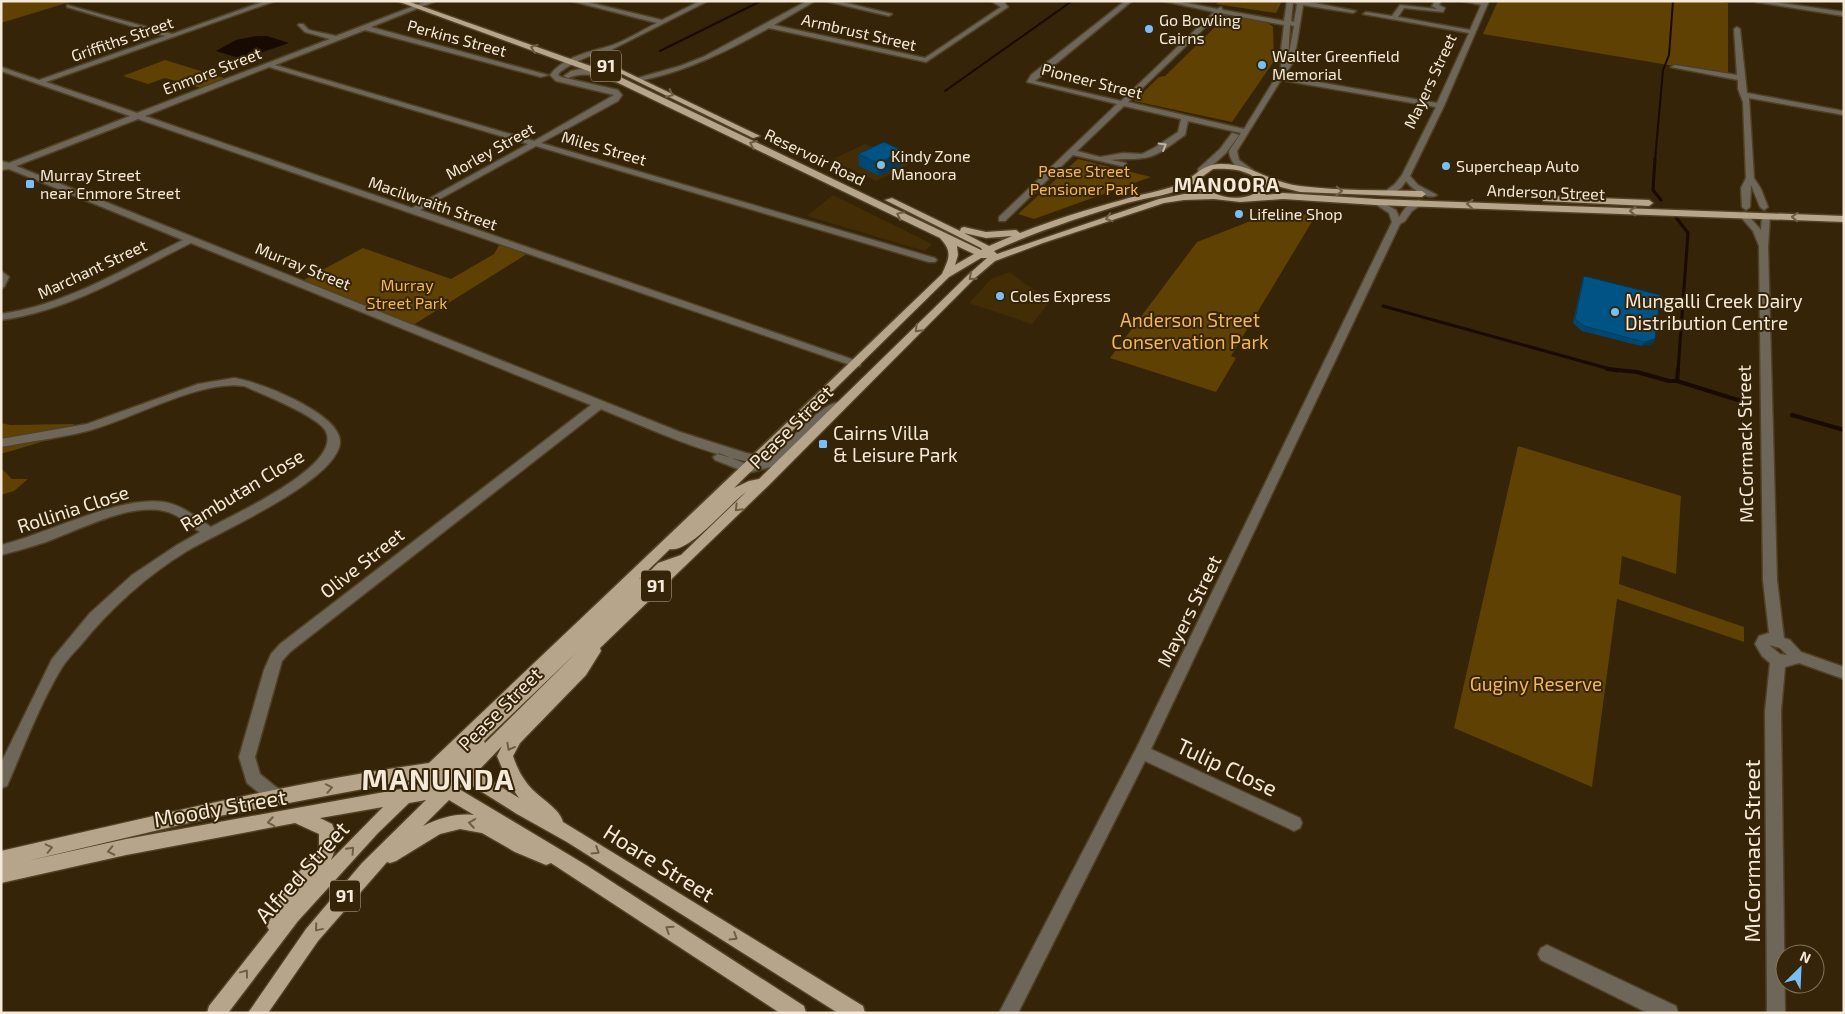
<svg xmlns="http://www.w3.org/2000/svg" width="1845" height="1014" viewBox="0 0 1845 1014" font-family="'Exo 2',sans-serif">
  <style>
    .built { fill: #422d07 }
    .green { fill: #604104 }
    .water { fill: #180a00 }
    .lines { fill: none; stroke-linecap: round; stroke-linejoin: round }
    .stream-far2 { stroke: #180a00; stroke-width: 2 }
    .stream-far1 { stroke: #180a00; stroke-width: 3 }
    .stream { stroke: #180a00; stroke-width: 4 }
    .minor-casing { stroke: #504024; stroke-width: 3 }
    .major-casing { stroke: #504024; stroke-width: 3 }
    .minor { fill: #6f665a; fill-rule: evenodd }
    .major { fill: #b7a58b; fill-rule: evenodd }
    .wall { fill: #004872 }
    .shaded-wall { fill: #003b5d }
    .building { fill: #005485; stroke: #003b5d }
    .oneway { stroke: #705e42 }
    .oneway2 { stroke: #bfb5a6 }
    .poi-dot { fill: #78bff7; stroke: #352407; stroke-width: 2 }
    .labels { text-anchor: middle; stroke-width: 4; stroke-linejoin: round; paint-order: stroke }
    .far-poi-label { font-size: 16px; fill: #f5e9d9; stroke: #352407; text-anchor: start }
    .far-street-label { font-size: 16px; fill: #f5e9d9; stroke: #352407 }
    .far-park-label { font-size: 16px; fill: #f5b752; stroke: #352407 }
    .shield { fill: #352407; stroke: #bbae9a; stroke-width: 1 }
    .shield-label { font-size: 18px; font-weight: bold; fill: #f5e9d9 }
    .poi-label { font-size: 19px; fill: #f5e9d9; stroke: #352407; text-anchor: start }
    .park-label { font-size: 19px; fill: #f5b752; stroke: #352407 }
    .street-label { font-size: 19px; fill: #f5e9d9; stroke: #352407 }
    .far-district-label { font-size: 20px; font-weight: bold; letter-spacing: 1px; fill: #f5e9d9; stroke: #352407 }
    .near-street-label { font-size: 22px; fill: #f5e9d9; stroke: #352407 }
    .near-district-label { font-size: 29px; font-weight: bold; letter-spacing: 1px; fill: #f5e9d9; stroke: #352407 }
  </style>
  <rect width="100%" height="100%" fill="#352407"/>
  <g class="built">
    <path d="M865 144 910 164 876 181 831 160Z"/>
    <path d="M833 195 932 244 925 251 807 216Z"/>
    <path d="M1010 272 1025 284 1052 299 1032 324 969 303 991 279Z"/>
  </g>
  <g class="green">
    <path d="M1 1H73L1 23Z"/>
    <path d="M1220 1H1282L1276 13 1216 4Z"/>
    <path d="M1498 1H1717L1728 3V75L1483 34Z"/>
    <path d="M1221 15C1232 14 1265 19 1273 27L1274 61 1232 122 1134 101 1159 77 1165 76 1220 22 1218 19Z"/>
    <path d="M165 60 230 80 205 89 165 78 148 84 123 76Z"/>
    <path d="M1078 159 1151 177 1034 219 1018 214Z"/>
    <path d="M1271 213 1316 215 1231 356 1236 358 1216 392 1110 358 1197 242Z"/>
    <path d="M501 242 530 252 410 327 300 282 363 248 451 279 494 254Z"/>
    <path d="M1 423 10 425 74 424 68 434 1 454Z"/>
    <path d="M1518 446 1681 496 1676 574 1622 556 1619 584 1744 627V642L1617 599 1592 787 1454 728Z"/>
    <path d="M1 468 12 479H28L14 491 1 495Z"/>
  </g>
  <path class="water" d="M256 36H267L289 43 242 59 216 51 236 40Z"/>
  <g class="lines">
    <g class="stream-far2">
      <path d="M660 51 761 1"/>
      <path d="M945 91 1072 1"/>
      <path d="M1655 160 1663 70 1669 55 1673 1"/>
    </g>
    <g class="stream-far1">
      <path d="M1655 159 1653 190 1661 200"/>
      <path d="M1675 216 1688 233 1678 371"/>
      <path d="M1383 306 1617 371"/>
    </g>
    <g class="stream">
      <path d="M1607 369 1637 372 1669 381H1677L1741 401"/>
      <path d="M1677 381 1678 369"/>
      <path d="M1792 415 1844 430"/>
    </g>
    <defs>
      <g id="minor">
        <path d="M265 1H275L46 82 137 113 330 39 305 32 298 25 299 24H303L309 30 336 36 427 1H436L371 27 548 75 541 77 365 30 275 65 534 141 614 95 556 81 550 75C565 56 589 52 610 46 626 41 642 30 657 23L571 1H583L662 20 700 1H708L605 53C590 54 574 62 560 72L558 75 561 77 618 90 622 95 618 101 541 143 935 258 937 260 935 262H929L536 146 420 210 860 362 861 364 860 366 856 367 138 119 16 166 680 432 746 453 762 456 763 461C768 458 774 454 779 450 792 439 826 398 843 402L845 405 821 423 786 457 771 467 748 473 715 460 713 457 719 453 749 465 756 463C706 455 648 428 601 409L290 652 282 661 255 757 260 774 276 787 287 792 289 797 287 802 281 804 264 797 247 783 239 757 264 670 271 654 280 644 591 405 191 243C130 273 69 311 1 320V314C66 305 125 268 183 240L9 169 1 170V161L9 163 130 116 1 71V67L39 80 165 36 67 7V5L172 34ZM269 67 528 144 412 208 145 116Z"/>
        <path d="M807 1H815L774 25 925 58 1001 7 991 1 1004 2 1008 7 926 62 769 28C727 51 686 72 638 81L634 79 680 66 703 57Z"/>
        <path d="M825 1H838L892 14 889 16Z"/>
        <path d="M1125 1H1132L1035 81 1121 101 1214 12 1163 1H1177L1217 9 1221 7 1223 10 1284 21 1287 1H1304L1356 11 1353 13 1303 5 1294 61 1284 76 1437 103 1469 33 1363 14 1366 12 1392 16 1400 5 1437 9 1432 6 1435 1H1441L1439 5 1445 8 1443 12 1404 8 1398 17 1470 30 1481 5 1462 1H1489L1444 106 1410 176 1418 185 1437 195C1428 201 1412 189 1406 181L1401 188 1390 195 1383 193 1395 184 1402 175 1436 107 1281 80 1237 151 1239 160 1253 170V174C1241 175 1230 163 1229 151L1241 133 1188 121 1185 135C1173 143 1158 157 1143 158 1132 160 1122 158 1111 160L1126 163V167L1073 155 1005 221H999V217L1117 104 1027 82 1031 75ZM1293 3 1297 4 1294 22 1291 21ZM1220 13 1284 25 1281 50V69L1244 129 1128 102ZM1290 25 1294 26 1288 59ZM1124 106 1181 119 1178 132 1154 148 1142 154 1123 153 1100 157 1077 151Z"/>
        <path d="M1767 1 1844 12V16L1756 2Z"/>
        <path d="M1737 27 1740 29 1747 93 1844 111V115L1749 98 1754 178 1761 189 1768 207 1764 210 1760 207 1751 185 1750 207 1746 210 1742 207 1741 188 1746 178 1743 102 1738 89V80L1671 67 1675 65 1737 75 1734 29Z"/>
        <path d="M580 69 599 72 632 84 628 86C604 80 592 69 568 78L564 76 571 71Z"/>
        <path d="M1232 133 1239 135 1226 153 1204 173H1198V169L1220 149Z"/>
        <path d="M1376 199 1396 210 1399 217 1406 207 1418 200 1425 202 1412 211 1405 221 1400 224 1151 749 1300 818 1302 823 1300 828 1294 831 1288 828 1145 761 1018 1013H999L1137 747 1392 222 1389 213 1372 202Z"/>
        <path d="M1743 212 1746 213 1761 230 1762 216 1766 213 1770 216 1768 247 1777 580 1784 638 1790 640 1801 652 1844 667V679L1799 663 1785 667 1781 711 1785 1013H1767L1765 711 1770 663 1762 656 1755 644 1759 636 1769 633 1763 580 1759 246 1753 231 1739 215ZM1769 645 1780 648 1787 655 1780 654Z"/>
        <path d="M1 271 9 277 4 287 1 288Z"/>
        <path d="M234 378C258 381 339 413 340 441 341 479 217 533 187 551 146 576 110 609 80 646 73 653 66 661 61 669 39 706 24 747 7 786L1 788V763L52 659 90 613 132 575 177 545 200 532C189 525 177 513 164 511 129 503 79 530 46 542 31 547 16 551 1 555V545C47 534 120 495 164 502 182 505 196 517 211 527 234 514 346 464 325 430 315 415 262 394 244 386 202 379 134 418 91 430 62 438 31 441 1 447V439L87 424 198 384Z"/>
        <path d="M1547 945 1676 1006 1678 1013H1648L1541 960 1538 954 1541 948Z"/>
      </g>
      <g id="major">
        <path d="M397 1H407L616 75 981 250H982L981 248 885 200 892 198 960 231 961 228 964 227 986 232 1016 230 1020 233C1053 220 1088 209 1122 200 1140 194 1159 192 1177 185 1194 179 1201 164 1220 164 1250 163 1271 183 1300 186 1340 191 1382 190 1422 191L1426 194 1422 197 1300 192 1269 184 1270 188 1265 195 1283 193 1376 199 1844 216V222L1376 205 1283 199 1240 202 1214 199 1184 200 1164 203 1043 243 995 261 975 278 768 486 600 648 601 651 586 675 520 743 513 756C517 768 522 778 531 788 540 798 560 809 563 822L863 1006 865 1013H838L567 842 517 814 466 782 459 789 586 865 804 1006 806 1013H780L551 863 546 865 515 852 482 833 460 829 440 834 396 861 390 863 387 862 318 941 268 1013H248L306 929 362 863 426 800 409 803 378 833 298 921 228 1013H207L209 1006 269 930 267 926 287 885 319 850V834L295 823 126 855 1 883V851C143 819 285 783 429 763 600 600 772 438 942 274 949 258 953 252 940 238L610 79ZM1213 169C1230 168 1255 169 1262 188 1247 204 1209 200 1199 179ZM1193 184 1203 194H1184L1159 199 997 254 994 251C1037 231 1082 217 1127 203 1149 197 1173 195 1193 184ZM964 233 986 238 1012 236 989 246ZM957 246 974 254 955 265 958 255ZM981 258H987L969 274 759 479 749 481 734 488 949 277ZM746 492 681 555 658 563 643 578 639 579 670 549C690 553 729 504 746 492ZM577 652 485 743 484 741ZM502 746 497 756 508 782 519 798 477 772ZM411 780 401 789 126 839 27 861 214 817ZM449 800 474 815C456 813 440 818 423 826ZM383 807 331 860C337 847 338 837 332 824L320 818Z"/>
        <path d="M616 69H620L760 136 753 138 616 71Z"/>
        <path d="M1546 196 1649 200 1653 203 1649 206 1543 201V197Z"/>
      </g>
    </defs>
    <use href="#minor" class="minor-casing"/>
    <use href="#major" class="major-casing"/>
    <use href="#minor" class="minor"/>
    <use href="#major" class="major"/>
  </g>
  <g class="wall">
    <path d="M858 154 904 164 879 176 859 166Z"/>
    <path d="M1584 276 1652 344 1641 346 1582 331 1573 323 1582 281Z"/>
  </g>
  <g class="shaded-wall">
    <path d="M903 151 904 164 879 176 878 163Z"/>
    <path d="M1655 339 1652 344 1641 346 1644 342Z"/>
  </g>
  <g class="building">
    <path d="M884 142 903 151 878 163 858 154Z"/>
    <path d="M1584 276 1660 295 1655 339 1644 342 1584 326 1575 319Z"/>
  </g>
  <defs><path id="oneway-chevron" d="M-2-3.5L2.5 0L-2 3.5" fill="none" stroke-width="1.6" stroke-linecap="round" stroke-linejoin="round" transform="scale(1.25)"/></defs>
  <g class="oneway">
    <use href="#oneway-chevron" transform="translate(534 48) rotate(-161)"/>
    <use href="#oneway-chevron" transform="translate(670 94) rotate(26)"/>
    <use href="#oneway-chevron" transform="translate(753 144) rotate(-155)"/>
    <use href="#oneway-chevron" transform="translate(1339 191) rotate(2)"/>
    <use href="#oneway-chevron" transform="translate(1470 204) rotate(-178)"/>
    <use href="#oneway-chevron" transform="translate(1633 211) rotate(-178)"/>
    <use href="#oneway-chevron" transform="translate(900 215) rotate(-154)"/>
    <use href="#oneway-chevron" transform="translate(1795 217) rotate(-178)"/>
    <use href="#oneway-chevron" transform="translate(1109 218) rotate(162)"/>
    <use href="#oneway-chevron" transform="translate(972 277) rotate(139)"/>
    <use href="#oneway-chevron" transform="translate(918 329) rotate(135)"/>
    <use href="#oneway-chevron" transform="translate(738 508) rotate(135)"/>
    <use href="#oneway-chevron" transform="translate(510 747) rotate(119)"/>
    <use href="#oneway-chevron" transform="translate(329 788) rotate(-11)"/>
    <use href="#oneway-chevron" transform="translate(271 822) rotate(170)"/>
    <use href="#oneway-chevron" transform="translate(472 823) rotate(-171)"/>
    <use href="#oneway-chevron" transform="translate(49 848) rotate(-13)"/>
    <use href="#oneway-chevron" transform="translate(351 850) rotate(-47)"/>
    <use href="#oneway-chevron" transform="translate(111 851) rotate(168)"/>
    <use href="#oneway-chevron" transform="translate(596 851) rotate(32)"/>
    <use href="#oneway-chevron" transform="translate(318 928) rotate(130)"/>
    <use href="#oneway-chevron" transform="translate(669 929) rotate(-147)"/>
    <use href="#oneway-chevron" transform="translate(734 937) rotate(32)"/>
    <use href="#oneway-chevron" transform="translate(245 973) rotate(-53)"/>
  </g>
  <use class="oneway2" href="#oneway-chevron" transform="translate(1163 146) rotate(-31)"/>
  <g class="poi-dot">
    <circle cx="1149" cy="29" r="5"/>
    <circle cx="1262" cy="65" r="5"/>
    <circle cx="881" cy="165" r="5"/>
    <circle cx="1446" cy="166" r="5"/>
    <rect x="25" y="179" width="10" height="10" rx="2.5"/>
    <circle cx="1239" cy="214" r="5"/>
    <circle cx="1000" cy="296" r="5"/>
    <circle cx="1615" cy="312" r="5"/>
    <rect x="818" y="439" width="10" height="10" rx="2.5"/>
  </g>
  <g class="labels">
    <g class="far-poi-label">
      <text x="1159" y="26">Go Bowling<tspan x="1159" dy="18">Cairns</tspan></text>
      <text x="1272" y="62">Walter Greenfield<tspan x="1272" dy="18">Memorial</tspan></text>
      <text x="891" y="162">Kindy Zone<tspan x="891" dy="18">Manoora</tspan></text>
      <text x="1456" y="172">Supercheap Auto</text>
      <text x="40" y="181">Murray Street<tspan x="40" dy="18">near Enmore Street</tspan></text>
      <text x="1249" y="220">Lifeline Shop</text>
      <text x="1010" y="302">Coles Express</text>
    </g>
    <g class="far-street-label">
      <text transform="translate(859 32) rotate(13)" y="6">Armbrust Street</text>
      <text transform="translate(457 38) rotate(15)" y="6">Perkins Street</text>
      <text transform="translate(122 39) rotate(-19)" y="6">Griffiths Street</text>
      <text transform="translate(212 71) rotate(-21)" y="6">Enmore Street</text>
      <text transform="translate(1092 81) rotate(14)" y="6">Pioneer Street</text>
      <text transform="translate(1430 81) rotate(-65)" y="6">Mayers Street</text>
      <text transform="translate(604 148) rotate(16)" y="6">Miles Street</text>
      <text transform="translate(490 151) rotate(-29)" y="6">Morley Street</text>
      <text transform="translate(815 157) rotate(26)" y="6">Reservoir Road</text>
      <text transform="translate(1546 192) rotate(2)" y="6">Anderson Street</text>
      <text transform="translate(433 203) rotate(19)" y="6">Macilwraith Street</text>
      <text transform="translate(303 266) rotate(22)" y="6">Murray Street</text>
      <text transform="translate(92 269) rotate(-25)" y="6">Marchant Street</text>
    </g>
    <g class="far-park-label">
      <text x="1084" y="177">Pease Street<tspan x="1084" dy="18">Pensioner Park</tspan></text>
      <text x="407" y="291">Murray<tspan x="407" dy="18">Street Park</tspan></text>
    </g>
    <g class="shield">
      <rect x="591" y="50.5" width="30" height="31" rx="4"/>
      <rect x="641" y="570.5" width="30" height="31" rx="4"/>
      <rect x="330" y="880.5" width="30" height="31" rx="4"/>
    </g>
    <g class="shield-label">
      <text x="606" y="72">91</text>
      <text x="656" y="592">91</text>
      <text x="345" y="902">91</text>
    </g>
    <g class="poi-label">
      <text x="1625" y="308">Mungalli Creek Dairy<tspan x="1625" dy="22">Distribution Centre</tspan></text>
      <text x="833" y="440">Cairns Villa<tspan x="833" dy="22">&amp; Leisure Park</tspan></text>
    </g>
    <g class="park-label">
      <text x="1190" y="327">Anderson Street<tspan x="1190" dy="22">Conservation Park</tspan></text>
      <text x="1536" y="691">Guginy Reserve</text>
    </g>
    <g class="street-label">
      <text transform="translate(791 427) rotate(-45)" y="7">Pease Street</text>
      <text transform="translate(1745 444) rotate(-91)" y="7">McCormack Street</text>
      <text transform="translate(242 490) rotate(-31)" y="7">Rambutan Close</text>
      <text transform="translate(73 509) rotate(-18)" y="7">Rollinia Close</text>
      <text transform="translate(362 563) rotate(-38)" y="7">Olive Street</text>
      <text transform="translate(1189 611) rotate(-64)" y="7">Mayers Street</text>
      <text transform="translate(500 709) rotate(-45)" y="7">Pease Street</text>
    </g>
    <g class="far-district-label">
      <text x="1227" y="192">MANOORA</text>
    </g>
    <g class="near-street-label">
      <text transform="translate(1227 767) rotate(25)" y="8">Tulip Close</text>
      <text transform="translate(220 808) rotate(-10)" y="8">Moody Street</text>
      <text transform="translate(1752 851) rotate(-90)" y="8">McCormack Street</text>
      <text transform="translate(659 863) rotate(32)" y="8">Hoare Street</text>
      <text transform="translate(302 872) rotate(-48)" y="8">Alfred Street</text>
    </g>
    <g class="near-district-label">
      <text x="438" y="790">MANUNDA</text>
    </g>
  </g>
  <rect width="1845" height="1014" fill="none" stroke="#f5e9d9" stroke-width="5"/>
  <g transform="translate(1800 969) rotate(24)"><circle r="24" fill="#352407" stroke="#82735b"/>
  <path d="M0-4L9 19L0 12L-9 19Z" fill="#78bff7"/>
  <text y="-8" font-size="14" font-weight="bold" text-anchor="middle" fill="#f5e9d9">N</text>
  </g>
</svg>
